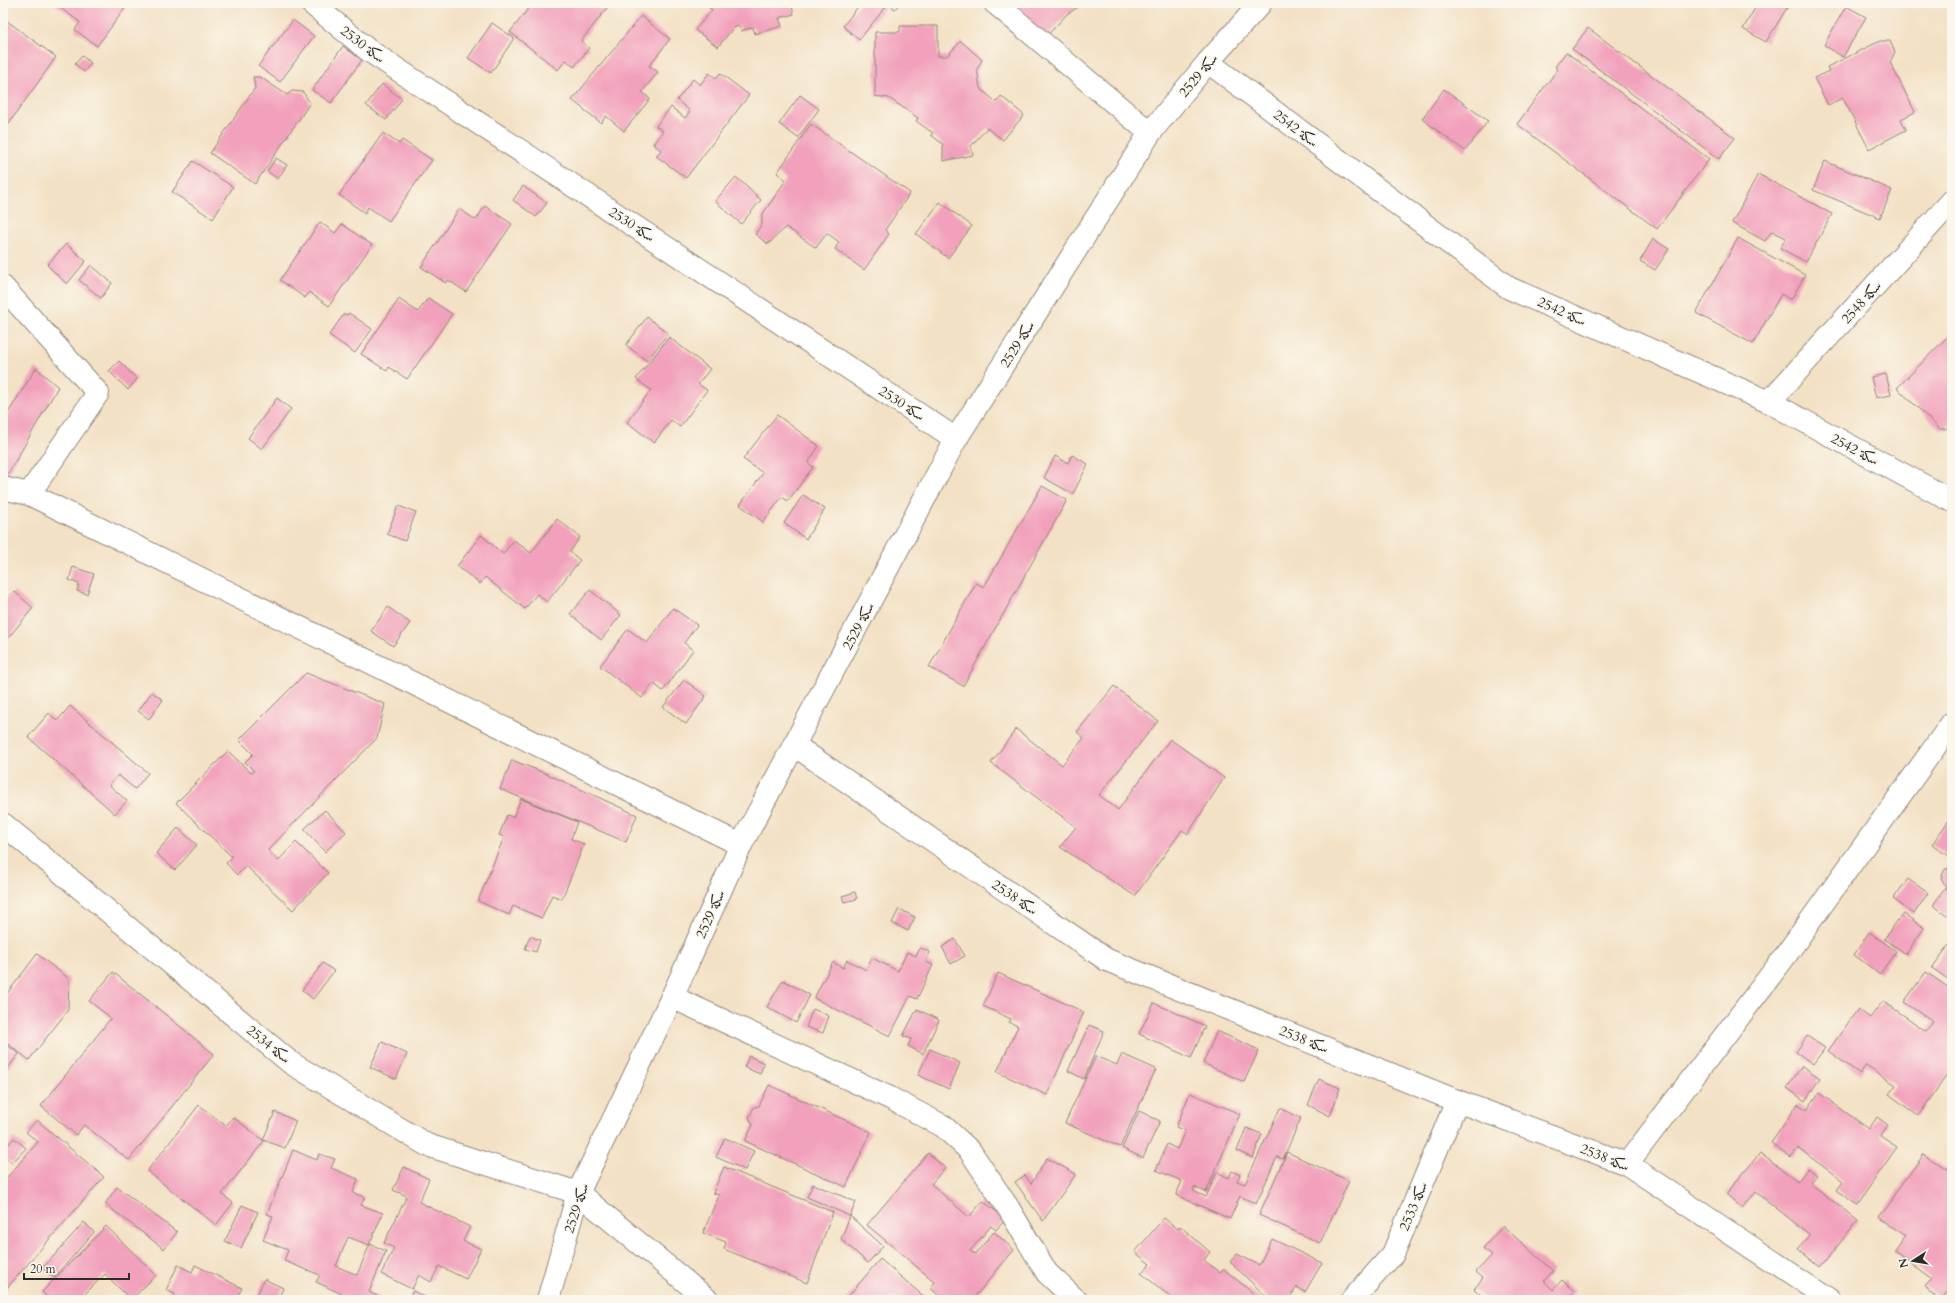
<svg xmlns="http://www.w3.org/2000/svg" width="1955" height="1303" viewBox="0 0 1955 1303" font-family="Cardo,Amiri,serif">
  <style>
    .building { fill: #f2a1bc }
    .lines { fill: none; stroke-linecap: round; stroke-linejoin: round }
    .minor-casing { stroke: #8f8678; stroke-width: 24 }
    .minor { stroke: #fff; stroke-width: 22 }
    .labels { text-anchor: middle; stroke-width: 3; stroke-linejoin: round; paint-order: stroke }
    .street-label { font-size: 14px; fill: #2b2b2b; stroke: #fbf7ec }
  </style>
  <rect width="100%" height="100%" fill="#fbf7ec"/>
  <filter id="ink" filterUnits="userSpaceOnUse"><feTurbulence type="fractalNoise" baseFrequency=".025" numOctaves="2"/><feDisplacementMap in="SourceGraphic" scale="8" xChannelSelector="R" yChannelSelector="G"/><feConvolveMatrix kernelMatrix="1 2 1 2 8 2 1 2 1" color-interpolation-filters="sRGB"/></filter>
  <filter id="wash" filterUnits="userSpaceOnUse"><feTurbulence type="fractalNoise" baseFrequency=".012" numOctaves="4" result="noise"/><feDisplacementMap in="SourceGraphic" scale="16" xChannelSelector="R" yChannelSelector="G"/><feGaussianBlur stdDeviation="0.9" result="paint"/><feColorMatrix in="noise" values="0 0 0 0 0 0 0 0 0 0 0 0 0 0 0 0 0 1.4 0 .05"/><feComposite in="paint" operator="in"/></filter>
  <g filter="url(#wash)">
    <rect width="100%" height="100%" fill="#f3e1c5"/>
    <g id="blocks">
      <g class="building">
        <path d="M53 3H129L97 46 75 30 80 22Z"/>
        <path d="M533 3H611L581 41 589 48 574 67 566 60 558 70 510 32Z"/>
        <path d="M704 3H791L794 14 779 18 782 26 755 34 753 27 741 31 739 26 733 28 718 47 695 30 712 10Z"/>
        <path d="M861 3H900L895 9 888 4 859 40 843 26Z"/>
        <path d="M1013 3H1085L1067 14 1044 39 1013 13 1018 8Z"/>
        <path d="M1758 3H1790L1766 42 1743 29Z"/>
        <path d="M1846 6 1866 17 1843 57 1824 45Z"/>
        <path d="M641 16 670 39 649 66 658 72 642 92 650 99 624 131 606 116 601 123 572 100Z"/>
        <path d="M3 18 56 57 7 126 3 123Z"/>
        <path d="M293 20 314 36 280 82 258 66Z"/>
        <path d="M492 23 514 38 491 73 468 58Z"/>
        <path d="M900 26H938V56H947L961 41 982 60 977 69 980 88 996 102 1001 96 1024 115 1003 140 987 128 971 146 973 155 943 161V144L931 135 933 133 916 121 918 118 889 98 875 96V32H900Z"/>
        <path d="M1588 28 1735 138 1719 159 1572 49Z"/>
        <path d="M1880 41H1890L1895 52 1890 62 1915 112 1901 119 1906 130 1869 149 1843 98 1828 105 1814 78 1829 71 1827 67Z"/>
        <path d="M343 46 362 60 331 103 312 90Z"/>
        <path d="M1566 52 1709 159 1657 229 1517 124 1558 69 1555 67Z"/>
        <path d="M82 56 91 63 84 72 75 64Z"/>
        <path d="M709 73 716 78 720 73 749 95 686 178 656 156 661 150 653 144 663 131 656 126 671 107 685 118 690 111 677 100 693 79 700 85Z"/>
        <path d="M253 77H260L287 95 292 91 303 92 310 103 255 184 210 153 255 88Z"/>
        <path d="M382 84 402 99 386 120 366 105Z"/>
        <path d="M1444 89 1488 121 1465 151 1422 119Z"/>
        <path d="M800 95 819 109 798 138 779 124Z"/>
        <path d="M811 124 910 193 885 230 889 234 864 270 835 249 839 242 827 233 816 248 786 227 768 244 755 234 762 224V215L786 180 777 173Z"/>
        <path d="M383 133 399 144 402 140 432 160 389 221 368 207 365 213 339 195Z"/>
        <path d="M276 158 287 165 278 179 267 171Z"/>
        <path d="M193 161 233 187 213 219 172 192Z"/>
        <path d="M1825 161 1892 190 1880 218 1813 190Z"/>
        <path d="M1758 174 1832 214 1806 262 1780 248 1786 238 1772 231 1765 241 1732 223Z"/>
        <path d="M736 177 761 200 741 224 715 201Z"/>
        <path d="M523 186 547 203 536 217 513 200Z"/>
        <path d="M940 202 972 226 948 258 916 234Z"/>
        <path d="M485 206 512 224 466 292 448 280 446 283 421 267 459 209 476 220Z"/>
        <path d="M320 222 335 233 342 224 372 245 329 306 309 292 305 298 280 280Z"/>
        <path d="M1738 238 1805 275 1791 300 1781 294 1753 344 1696 313Z"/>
        <path d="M1653 239 1669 249 1655 270 1640 261Z"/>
        <path d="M66 244 86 261 67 284 47 265Z"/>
        <path d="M91 265 112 283 101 298 79 280Z"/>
        <path d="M428 298 452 314 407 379 389 367 387 371 361 354 399 299 418 312Z"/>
        <path d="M349 313 372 329 355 353 329 335 344 314 347 315Z"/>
        <path d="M647 317 668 333 647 361 626 345Z"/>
        <path d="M1952 332V423L1946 429H1940L1897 388Z"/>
        <path d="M669 337 710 369 698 384 707 390 680 427 671 420 654 443 627 422 651 390 636 379Z"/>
        <path d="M119 361 137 379 128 390 109 371Z"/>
        <path d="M36 368 58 387 8 474H3V421Z"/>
        <path d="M1886 374 1891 395 1876 398 1871 377Z"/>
        <path d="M277 398 291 409 262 449 248 438Z"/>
        <path d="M777 415 819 446 808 463 813 467 788 501 782 497 763 522 740 505 763 473 743 459Z"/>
        <path d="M1072 455 1088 464 1073 494 1044 478 1055 456 1068 463Z"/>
        <path d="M1042 486 1067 500 963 686 929 667 976 583 984 587Z"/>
        <path d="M803 495 825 509 806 539 784 523Z"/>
        <path d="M398 506 416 512 405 541 387 534Z"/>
        <path d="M557 519 580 537 570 552 580 560 547 602 537 594 525 609 485 577 480 584 457 566 481 535 503 554 514 540 531 553Z"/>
        <path d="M73 567 94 574 87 594 77 591 79 584 69 580Z"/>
        <path d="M590 590 621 615 601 640 570 614Z"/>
        <path d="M14 591 33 608 3 644V604Z"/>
        <path d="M388 607 410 623 393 646 371 631Z"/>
        <path d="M673 608 697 625 684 643 693 650 663 691 653 683 642 698 600 666 628 629 647 643Z"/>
        <path d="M306 673 385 704 377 738 268 850 278 861 296 842 328 873 293 910 246 866 237 875 226 863 232 857 176 803 228 751 251 773 254 771 245 762 253 754 239 740Z"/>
        <path d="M684 680 706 696 686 724 663 707Z"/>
        <path d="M1114 686 1158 721 1099 795 1118 810 1170 739 1224 778 1188 834 1182 830 1135 896 1060 847 1076 827 991 763 1016 729 1062 765 1084 738 1077 732Z"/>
        <path d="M152 692 163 700 149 719 138 711Z"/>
        <path d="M70 706 148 773 135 789 118 775 109 785 127 801 115 814 28 737 49 713 57 721Z"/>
        <path d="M512 760 547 774 637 815 626 842 500 789Z"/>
        <path d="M521 799 577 822 571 839 584 844 562 899 552 895 542 918 513 906 509 915 478 901 504 837 499 835 507 815 513 817Z"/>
        <path d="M325 810 346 832 325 852 304 829Z"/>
        <path d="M1952 816V859L1932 844Z"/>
        <path d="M178 828 197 845 175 870 156 853Z"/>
        <path d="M1945 869H1952V919L1933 905 1946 887 1941 878Z"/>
        <path d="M1908 879 1928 893 1914 914 1893 899Z"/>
        <path d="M855 892 857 899 844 902 842 896Z"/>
        <path d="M899 909 915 917 908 931 892 923Z"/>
        <path d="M1903 913 1924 928 1906 954 1884 939Z"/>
        <path d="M1869 932 1896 951 1880 974 1854 955Z"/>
        <path d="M530 936 540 940 536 952 525 949Z"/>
        <path d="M955 939 965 956 951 964 942 947Z"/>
        <path d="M1949 945 1952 947V982L1932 968Z"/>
        <path d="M920 948 930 952 926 962 933 965 917 999 910 996 890 1036 814 998 833 962 843 968 847 960 866 970 872 958 898 971 907 952 916 956Z"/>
        <path d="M37 954 69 979 68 1010 29 1060 3 1040V999Z"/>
        <path d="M323 963 334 971 313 999 302 990Z"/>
        <path d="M113 972 214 1054 129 1160 84 1125 76 1135 41 1106 111 1018 89 1001Z"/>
        <path d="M1926 972 1952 990V1068L1918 1116 1889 1094 1896 1085 1866 1065 1860 1074 1828 1051 1858 1009 1870 1018 1883 1001 1926 1031 1933 1022 1904 1002Z"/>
        <path d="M998 973 1084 1012 1047 1095 997 1072 1018 1026 1009 1022 1011 1019 983 1006Z"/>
        <path d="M783 980 810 995 796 1023 767 1007Z"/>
        <path d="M1154 1003 1205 1026 1191 1058 1139 1034Z"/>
        <path d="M813 1009 829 1016 823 1033 806 1027Z"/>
        <path d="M917 1009 939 1020 923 1054 908 1046 911 1039 903 1036Z"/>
        <path d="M1089 1025 1104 1031 1084 1079 1068 1071Z"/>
        <path d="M1217 1031 1259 1050 1244 1082 1203 1063Z"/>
        <path d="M1807 1036 1825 1048 1813 1064 1796 1052Z"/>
        <path d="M3 1042 19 1054 4 1073 3 1072Z"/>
        <path d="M382 1042 407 1054 396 1079 370 1067Z"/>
        <path d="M930 1049 960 1063 949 1089 918 1075Z"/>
        <path d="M1122 1054 1156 1069 1120 1147 1065 1123 1096 1056 1117 1065Z"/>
        <path d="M749 1056 764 1063 760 1074 744 1067Z"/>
        <path d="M1802 1066 1820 1078 1805 1101 1787 1088Z"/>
        <path d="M1319 1079 1340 1088 1330 1116 1308 1105Z"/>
        <path d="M769 1085 871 1132 846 1187 745 1141 753 1125 749 1118 754 1107 759 1106Z"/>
        <path d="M1190 1093 1240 1114 1206 1192 1194 1187 1193 1191 1206 1197 1217 1172 1229 1178 1232 1171 1240 1175 1237 1181 1245 1184 1280 1108 1301 1118 1283 1159 1277 1157 1256 1204 1240 1196 1230 1219 1176 1195 1182 1181 1156 1170 1167 1144 1177 1149 1185 1131 1176 1127Z"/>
        <path d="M1819 1093 1869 1129 1877 1117 1888 1125 1880 1136 1897 1147 1857 1205 1836 1190 1843 1181 1798 1148 1791 1157 1771 1143 1798 1104 1807 1110Z"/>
        <path d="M199 1105 226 1126 233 1117 264 1141 222 1194 233 1203 216 1225 147 1171Z"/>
        <path d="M1139 1111 1160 1121 1143 1158 1122 1148Z"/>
        <path d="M275 1112 296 1121 285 1148 263 1140Z"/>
        <path d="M37 1120 104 1177 5 1290 3 1288V1182L38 1142 26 1132Z"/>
        <path d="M1246 1128 1262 1134 1253 1158 1237 1151Z"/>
        <path d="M14 1138 26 1148 12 1163 3 1155V1151Z"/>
        <path d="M725 1138 754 1151 745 1170 716 1157Z"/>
        <path d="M293 1150 317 1160 319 1154 335 1159 331 1168 358 1179 353 1193 365 1197 361 1205 383 1213 369 1245 348 1237 336 1266 357 1275 370 1244 386 1251 369 1292 379 1297 378 1300H355L316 1282 320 1275 284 1261 288 1250 263 1240 273 1216 267 1214Z"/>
        <path d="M1287 1152 1349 1181 1320 1243 1259 1215Z"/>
        <path d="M928 1153 945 1168 931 1184 969 1217 983 1201 1006 1219 996 1230 991 1226 970 1251 975 1254 994 1232 1014 1250 972 1300H945L930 1288 935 1282 867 1225Z"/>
        <path d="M1760 1153 1797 1182 1808 1168 1817 1175 1810 1183 1858 1221 1820 1267 1798 1249 1810 1235 1756 1192 1742 1208 1726 1194Z"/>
        <path d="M1924 1154 1952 1174V1286L1943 1299 1925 1287 1931 1278 1894 1251 1906 1234 1879 1216Z"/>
        <path d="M1047 1158 1076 1174 1043 1221 1015 1182 1025 1175 1031 1184Z"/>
        <path d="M404 1167 429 1179 419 1202 470 1227 463 1241 481 1249 466 1279 439 1266 431 1282 419 1275 412 1289 381 1274 394 1248 384 1243 407 1196 393 1190Z"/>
        <path d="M724 1167 833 1212 807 1283 724 1249 726 1242 703 1233 719 1195 713 1193Z"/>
        <path d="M813 1184 856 1202 850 1216 807 1197Z"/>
        <path d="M117 1187 177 1232 164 1249 105 1204Z"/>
        <path d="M242 1205 258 1212 241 1248 225 1241Z"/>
        <path d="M850 1216 883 1246 868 1263 841 1239Z"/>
        <path d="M1164 1218 1178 1229 1180 1226 1210 1252 1204 1260 1220 1273 1224 1269 1261 1300H1174L1162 1290 1141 1273 1150 1264 1135 1252Z"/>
        <path d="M84 1222 94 1232 54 1278 43 1268Z"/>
        <path d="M106 1226 156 1275 131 1300 105 1274 83 1296 88 1300H50L42 1292Z"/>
        <path d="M1503 1226 1553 1271 1544 1281 1553 1290 1562 1280 1575 1291 1567 1300H1487L1474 1289 1483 1278 1476 1272 1492 1255 1483 1248Z"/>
        <path d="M1272 1239 1322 1263 1305 1292 1297 1287 1288 1300H1270L1230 1262 1237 1254 1259 1265Z"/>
        <path d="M880 1259 928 1300H845Z"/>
        <path d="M178 1265 192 1272 195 1265 242 1288 236 1300H172L175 1294 166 1290Z"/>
        <path d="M264 1279 283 1288 278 1300H255Z"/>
        <path d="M413 1291 431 1300H408Z"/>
      </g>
    </g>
  </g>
  <g filter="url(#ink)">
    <use href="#blocks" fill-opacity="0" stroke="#8f8678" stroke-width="1"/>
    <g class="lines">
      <defs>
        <g id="minor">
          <path d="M311 3 368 50 956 439"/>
          <path d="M995 3 1150 133"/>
          <path d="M1208 62 1509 288 1769 402 1952 501"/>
          <path d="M3 287 98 393 29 494"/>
          <path d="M1769 402 1952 201"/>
          <path d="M3 488 29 494 741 845"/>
          <path d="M794 745 1107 960 1457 1101 1627 1164 1830 1300"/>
          <path d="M3 824 291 1063 427 1145 578 1193 708 1300"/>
          <path d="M672 997 890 1098 943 1126 970 1151 1009 1209 1047 1273 1076 1300"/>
          <path d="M1627 1164 1783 959 1952 723"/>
          <path d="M548 1300 578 1193 672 997 741 845 956 439 1150 133 1208 62 1261 3"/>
          <path d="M1352 1300 1393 1254 1457 1101"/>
        </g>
      </defs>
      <use href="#minor" class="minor-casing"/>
      <use href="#minor" class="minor"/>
    </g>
  </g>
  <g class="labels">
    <g class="street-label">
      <text transform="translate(363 44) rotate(37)" y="5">سكة 2530</text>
      <text transform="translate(1198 75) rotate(-50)" y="5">سكة 2529</text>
      <text transform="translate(1296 128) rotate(37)" y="5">سكة 2542</text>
      <text transform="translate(632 224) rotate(33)" y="5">سكة 2530</text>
      <text transform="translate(1861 302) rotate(-48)" y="5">سكة 2548</text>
      <text transform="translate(1562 311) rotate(24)" y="5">سكة 2542</text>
      <text transform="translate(1017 344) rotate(-58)" y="5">سكة 2529</text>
      <text transform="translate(902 403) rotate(33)" y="5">سكة 2530</text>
      <text transform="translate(1855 449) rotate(28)" y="5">سكة 2542</text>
      <text transform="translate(858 626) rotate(-62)" y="5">سكة 2529</text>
      <text transform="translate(1015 897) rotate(34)" y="5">سكة 2538</text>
      <text transform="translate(710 914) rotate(-66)" y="5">سكة 2529</text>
      <text transform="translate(1304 1039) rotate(22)" y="5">سكة 2538</text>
      <text transform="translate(269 1044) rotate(39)" y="5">سكة 2534</text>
      <text transform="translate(1605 1157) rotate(22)" y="5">سكة 2538</text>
      <text transform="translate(1413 1206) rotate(-67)" y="5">سكة 2533</text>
      <text transform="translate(576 1208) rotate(-72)" y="5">سكة 2529</text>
    </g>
  </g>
  <rect width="1955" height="1303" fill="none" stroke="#fbf7ec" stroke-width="16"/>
  <g transform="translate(1913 1261) rotate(258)" stroke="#fbf7ec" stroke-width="3" paint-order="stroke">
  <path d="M0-3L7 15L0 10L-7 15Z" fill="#2b2b2b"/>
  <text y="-6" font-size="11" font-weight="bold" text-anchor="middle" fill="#2b2b2b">N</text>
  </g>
  <path d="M24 1273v6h105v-6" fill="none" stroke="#2b2b2b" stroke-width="2"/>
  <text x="30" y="1273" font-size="12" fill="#2b2b2b" stroke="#fbf7ec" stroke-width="3" paint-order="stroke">20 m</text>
</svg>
